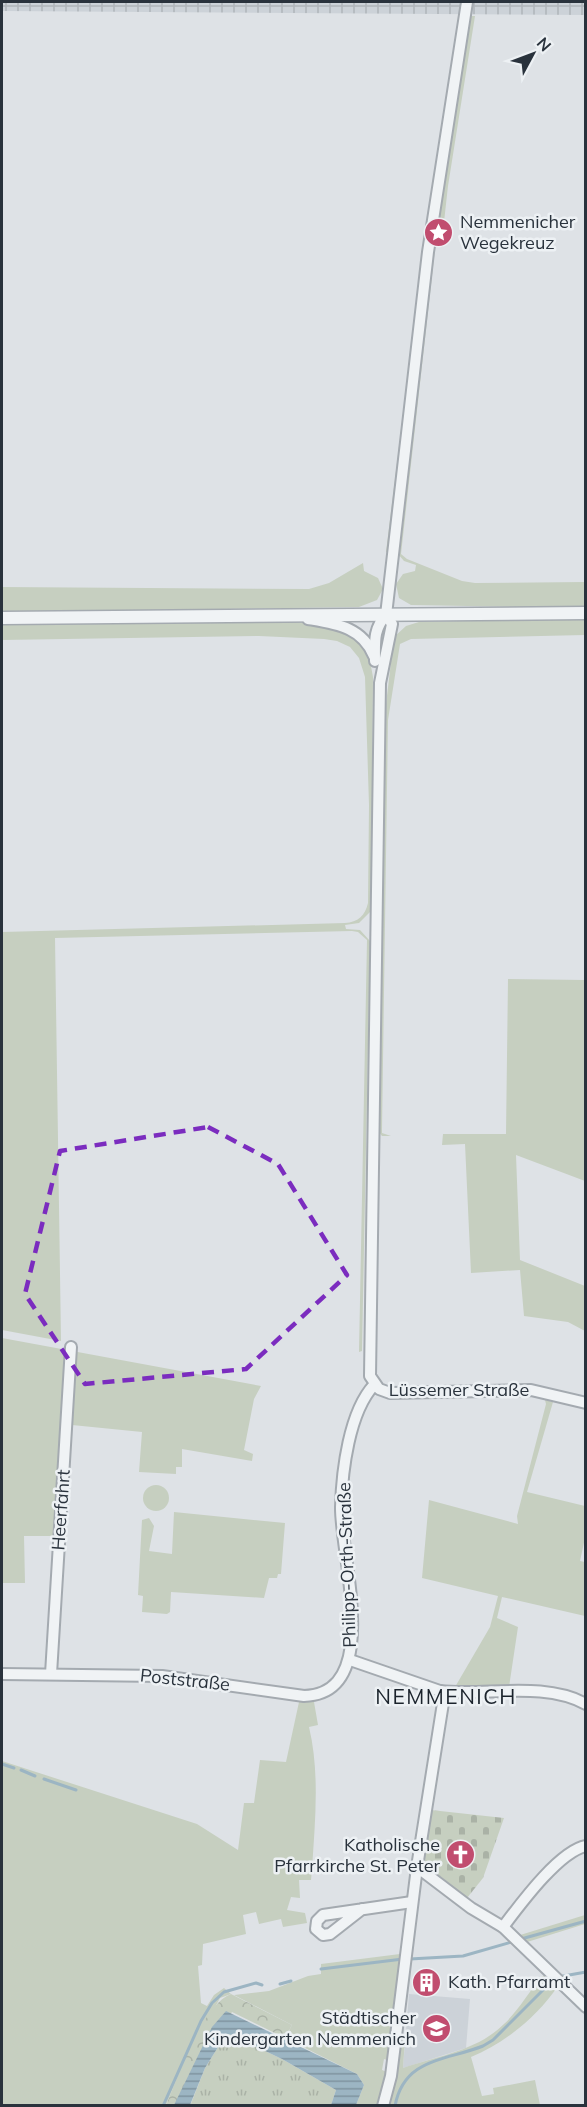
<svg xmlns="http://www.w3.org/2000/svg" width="587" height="2107" viewBox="0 0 587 2107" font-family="Mulish,sans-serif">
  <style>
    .built { fill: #ccd2d8 }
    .industrial { fill: url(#industrial-grid) }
    .grass { fill: #c6cfc0 }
    .forest { fill: url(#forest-crowns) }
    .cemetery { fill: url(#cemetery-stones) }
    .park { fill: url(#park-tufts) }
    .water { fill: url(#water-rules) }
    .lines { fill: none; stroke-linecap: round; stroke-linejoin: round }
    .stream { stroke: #9cb5c3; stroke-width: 3 }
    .minor-casing { stroke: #a4aab0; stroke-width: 14 }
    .tertiary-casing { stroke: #a4aab0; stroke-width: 15 }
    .minor { stroke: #f0f3f5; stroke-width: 10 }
    .tertiary { stroke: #f0f3f5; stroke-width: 12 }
    .marked { fill: none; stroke: #7b2cbf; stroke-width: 4.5; stroke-dasharray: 12 8; stroke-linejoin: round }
    .labels { text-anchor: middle; stroke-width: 5; stroke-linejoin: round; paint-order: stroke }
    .poi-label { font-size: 18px; fill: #29323c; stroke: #edf1f4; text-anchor: start }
    .street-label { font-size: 18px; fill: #29323c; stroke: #edf1f4 }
    .quarter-label { font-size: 21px; letter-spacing: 1.5px; fill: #1b232c; stroke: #edf1f4 }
  </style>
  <defs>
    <pattern id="industrial-grid" width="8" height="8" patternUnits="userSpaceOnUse" patternTransform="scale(1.5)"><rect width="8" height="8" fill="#ccd2d8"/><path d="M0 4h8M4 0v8" fill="none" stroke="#afb5ba"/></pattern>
    <pattern id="forest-crowns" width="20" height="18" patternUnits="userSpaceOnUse" patternTransform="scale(1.5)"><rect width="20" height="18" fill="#c6cfc0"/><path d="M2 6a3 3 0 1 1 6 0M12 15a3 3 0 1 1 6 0" fill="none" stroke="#aab2a6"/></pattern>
    <pattern id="cemetery-stones" width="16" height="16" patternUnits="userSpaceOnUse" patternTransform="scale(1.5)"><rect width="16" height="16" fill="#c6cfc0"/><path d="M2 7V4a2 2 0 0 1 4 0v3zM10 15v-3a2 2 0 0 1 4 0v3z" fill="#aab2a6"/></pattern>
    <pattern id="park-tufts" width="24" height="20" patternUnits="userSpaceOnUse" patternTransform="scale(1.5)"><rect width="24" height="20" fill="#c6cfc0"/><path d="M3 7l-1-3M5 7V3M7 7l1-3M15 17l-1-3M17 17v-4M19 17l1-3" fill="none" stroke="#aab2a6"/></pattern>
    <pattern id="water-rules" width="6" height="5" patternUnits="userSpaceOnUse" patternTransform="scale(1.5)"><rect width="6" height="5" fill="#9cb5c3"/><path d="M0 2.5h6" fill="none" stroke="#7f94a0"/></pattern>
  </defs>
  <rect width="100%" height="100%" fill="#dee2e6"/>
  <path class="built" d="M409 1994 470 1999 466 2048 403 2068Z"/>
  <path class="industrial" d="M2 2H586L585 15 2 11Z"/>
  <g class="grass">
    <path d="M460 16H475L448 186 442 240H436L401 554 407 559 462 581 475 583 585 582V608L411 605 399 598 396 584 403 574 415 571 416 565 404 561 398 554 386 552 424 244Z"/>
    <path d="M363 563 364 571 378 578 383 589 377 600 359 607 2 612V587L309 589 329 583Z"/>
    <path d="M585 618V635L411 639 400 644 388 720 382 1129V1133L391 1136H382L378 1131 386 704 394 637 406 626 419 622Z"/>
    <path d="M284 621C328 626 367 625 373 677L371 911 359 923 345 925 346 929 360 930 370 941 362 1351 359 1352 367 940 358 932 352 931 55 938 61 1341 2 1330V932L345 923C358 922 365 916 368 903L369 805 365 677 359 658 350 647 337 641 324 639 259 636 2 640V623Z"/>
    <path d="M508 979 585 980V1181L516 1155 520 1260 585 1286V1331L568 1322 524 1316 520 1270 471 1273 465 1144 442 1145 443 1134H506Z"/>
    <path d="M2 1338 261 1386 254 1399 244 1450 253 1454 252 1461 182 1449V1467H176V1474L139 1472 142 1432 72 1425 69 1471 60 1470 55 1536H24L25 1583H2Z"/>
    <path d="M545 1400 553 1402 527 1492 585 1506V1538L580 1561 585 1562V1616L502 1597 497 1618 518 1627 509 1687H455L490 1627 498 1596 422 1578 429 1500 518 1524 517 1516 546 1404Z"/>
    <circle cx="156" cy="1498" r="13"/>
    <path d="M174 1512 285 1523 281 1574H278L277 1578H269L264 1598 171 1592 170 1612 167 1614 142 1612 143 1596 138 1595 142 1520 149 1518 154 1526 149 1551 172 1554Z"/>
    <path d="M299 1702H314L318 1725 309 1727C320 1773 315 1822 312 1869L311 1880H299L300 1898 291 1897 287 1910 305 1913 307 1923 283 1927 281 1919 259 1924 256 1912 243 1915 246 1934 203 1944 202 1965 198 1966 201 2003 207 2006 214 1995 224 1988 231 1994 220 1998 178 2076 166 2105H2V1761L197 1824 238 1850 244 1803H254L260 1760 286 1762Z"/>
    <path d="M585 1915V1924L524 1943 517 1936Z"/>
    <path d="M400 1954 387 2060 384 2059 382 2070 387 2072 379 2105H356L364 2085 357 2074 285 2038 292 2025 234 1995 269 1991 308 1976 321 1974V1964Z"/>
    <path d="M546 1975 558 1986C537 2017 505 2043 471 2057L482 2096 494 2094 493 2088 535 2080 540 2105 387 2106 403 2040 405 2039 403 2068C437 2056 477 2051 504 2024 518 2011 529 1992 541 1977Z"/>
  </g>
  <path class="forest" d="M231 1994 292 2025 285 2038 232 2012 174 2105 166 2106C177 2078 203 2004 231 1994Z"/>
  <path class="cemetery" d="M431 1810 504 1818 483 1878 467 1898 424 1863Z"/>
  <path class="park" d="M229 2034 282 2059 336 2090 331 2105 190 2106 205 2068 225 2036Z"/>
  <path class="water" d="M226 2011 357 2074 364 2085 356 2105H331L336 2090 282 2059 229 2034 225 2036 205 2068 190 2105H174L212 2027Z"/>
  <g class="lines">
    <g class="stream">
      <path d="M2 1764 14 1768"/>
      <path d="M21 1770 35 1776"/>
      <path d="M44 1779 76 1790"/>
      <path d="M521 1939 586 1921"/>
      <path d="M410 1959 463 1956 515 1941"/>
      <path d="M321 1969 403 1959"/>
      <path d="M558 1977 586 1972"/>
      <path d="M280 1984 291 1981"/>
      <path d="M163 2106 201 2021 212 2003 224 1992 256 1983 262 1985"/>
      <path d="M395 2106C404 2058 445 2061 483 2046L493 2040 553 1980"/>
    </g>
    <defs>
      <g id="minor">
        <path d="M386 615 392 624 380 683 370 1376 379 1389 390 1393 531 1390 586 1403"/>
        <path d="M308 619C337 624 362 627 374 656"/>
        <path d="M375 661C375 643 373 629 386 615L428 252 467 2"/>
        <path d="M350 1660 440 1691 443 1703 417 1867 391 2076 383 2106"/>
        <path d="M2 1674 162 1676 304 1696C384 1694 340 1555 341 1507 342 1471 349 1412 374 1385"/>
        <path d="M51 1674 71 1347"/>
        <path d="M440 1691C487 1696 543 1681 586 1704"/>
        <path d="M417 1867 471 1908 503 1927 586 2007"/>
        <path d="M362 1909 330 1934 323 1935 316 1929 317 1921 323 1915 412 1902"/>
        <path d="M503 1927C519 1906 559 1851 586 1846"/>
      </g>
      <path id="tertiary" d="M2 618 586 613"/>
    </defs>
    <use href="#minor" class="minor-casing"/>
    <use href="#tertiary" class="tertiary-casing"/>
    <use href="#minor" class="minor"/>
    <use href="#tertiary" class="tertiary"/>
  </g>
  <path class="marked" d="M208 1127 278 1164 347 1275 246 1369 85 1384 25 1294 60 1151Z"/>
  <defs>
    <symbol id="sight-disc" viewBox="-11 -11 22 22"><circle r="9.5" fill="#c14d6f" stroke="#edf1f4"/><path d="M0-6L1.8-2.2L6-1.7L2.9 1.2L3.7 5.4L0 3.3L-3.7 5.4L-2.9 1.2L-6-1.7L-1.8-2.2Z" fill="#fff"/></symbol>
    <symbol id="church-disc" viewBox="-11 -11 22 22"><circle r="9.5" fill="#c14d6f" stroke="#edf1f4"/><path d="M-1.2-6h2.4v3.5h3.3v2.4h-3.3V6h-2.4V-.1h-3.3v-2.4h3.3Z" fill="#fff"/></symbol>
    <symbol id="building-disc" viewBox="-11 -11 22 22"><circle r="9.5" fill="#c14d6f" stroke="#edf1f4"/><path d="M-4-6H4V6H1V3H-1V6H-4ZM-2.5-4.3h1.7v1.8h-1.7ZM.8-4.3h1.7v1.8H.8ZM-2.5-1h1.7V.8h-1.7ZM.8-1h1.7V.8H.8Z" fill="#fff"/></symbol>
    <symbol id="school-disc" viewBox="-11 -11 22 22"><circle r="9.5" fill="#c14d6f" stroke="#edf1f4"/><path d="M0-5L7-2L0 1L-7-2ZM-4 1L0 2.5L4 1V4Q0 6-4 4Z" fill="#fff"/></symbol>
  </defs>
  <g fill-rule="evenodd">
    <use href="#sight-disc" x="422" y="216" width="33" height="33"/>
    <use href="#church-disc" x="444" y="1838" width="33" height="33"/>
    <use href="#building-disc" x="410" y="1966" width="33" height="33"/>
    <use href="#school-disc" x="420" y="2012" width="33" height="33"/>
  </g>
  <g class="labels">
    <g class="poi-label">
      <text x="460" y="228">Nemmenicher<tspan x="460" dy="21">Wegekreuz</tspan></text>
      <text x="440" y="1851" text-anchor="end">Katholische<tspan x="440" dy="21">Pfarrkirche St. Peter</tspan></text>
      <text x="448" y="1988">Kath. Pfarramt</text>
      <text x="416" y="2024" text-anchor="end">Städtischer<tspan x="416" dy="21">Kindergarten Nemmenich</tspan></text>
    </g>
    <g class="street-label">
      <text x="459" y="1396">Lüssemer Straße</text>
      <text transform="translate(61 1510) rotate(-86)" y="6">Heerfahrt</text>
      <text transform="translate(347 1565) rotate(-92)" y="6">Philipp-Orth-Straße</text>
      <text transform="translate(185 1680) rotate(6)" y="6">Poststraße</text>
    </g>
    <g class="quarter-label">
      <text x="446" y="1704">NEMMENICH</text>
    </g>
  </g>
  <rect width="587" height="2107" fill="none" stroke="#29323c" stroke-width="6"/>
  <g transform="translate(533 54) rotate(49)" stroke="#edf1f4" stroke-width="4.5" paint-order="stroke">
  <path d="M0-4.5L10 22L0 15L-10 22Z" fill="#29323c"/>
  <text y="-9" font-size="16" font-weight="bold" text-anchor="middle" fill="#29323c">N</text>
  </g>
</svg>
